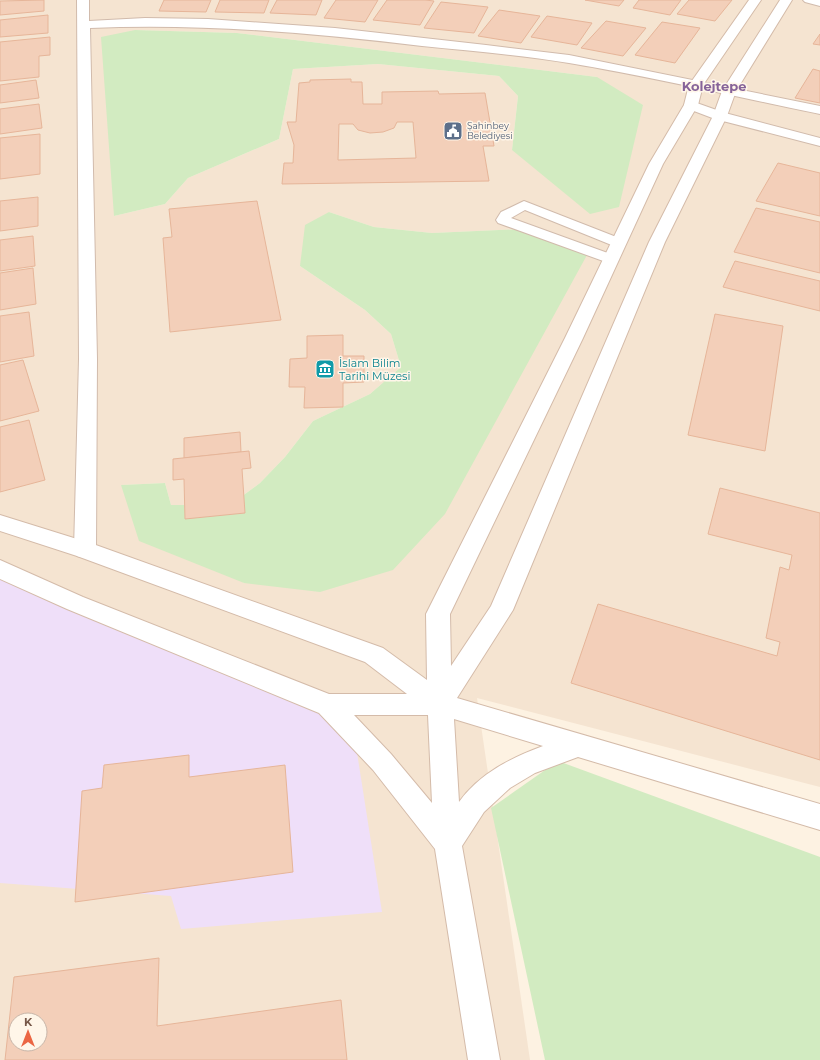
<svg xmlns="http://www.w3.org/2000/svg" width="820" height="1060" viewBox="0 0 820 1060" font-family="Montserrat,sans-serif">
  <style>
    .residential { fill: #f5e4d1; fill-rule: evenodd }
    .education { fill: #efdff9 }
    .green { fill: #d2ebc1 }
    .building { fill: #f3cfb9; stroke: #e6b599; fill-rule: evenodd }
    .lines { fill: none; stroke-linecap: round; stroke-linejoin: round }
    .lane-casing { stroke: #d1bbac; stroke-width: 2 }
    .street-casing { stroke: #d1bbac; stroke-width: 2 }
    .secondary-casing { stroke: #d4bba9; stroke-width: 2 }
    .lane { fill: #fff; fill-rule: evenodd }
    .street { fill: #fff; fill-rule: evenodd }
    .secondary { fill: #fff; fill-rule: evenodd }
    .labels { text-anchor: middle; stroke-width: 3; stroke-linejoin: round; paint-order: stroke }
    .far-service-label { font-size: 9px; fill: #4e5e75; stroke: #fff6e9; text-anchor: start }
    .culture-label { font-size: 11px; fill: #0d838f; stroke: #fff6e9; text-anchor: start }
    .far-district-label { font-size: 13px; font-weight: bold; fill: #866399; stroke: #fff6e9 }
  </style>
  <rect width="100%" height="100%" fill="#fdf2e2"/>
  <path class="residential" d="M0 0H820V787L477 698 530 1060H0ZM135 30 237 33 597 77 512 150 518 96 499 76 378 64 293 69 279 139 188 178 165 204 114 216ZM329 212 374 227 432 233 523 229 244 583 121 485 165 483 171 505H230L260 483 285 457 313 421 370 394 401 367 391 334 365 310 300 266ZM16 1020H40V1044H16Z"/>
  <path class="education" d="M0 566 350 708 382 912 181 929 171 896 0 883Z"/>
  <g class="green">
    <path d="M135 30 237 33 597 77 643 105 619 207 590 214 512 150 518 96 499 76 378 64 293 69 279 139 188 178 165 204 114 216 101 37Z"/>
    <path d="M329 212 374 227 432 233 523 229 587 255 445 514 393 570 320 592 244 583 139 541 121 485 165 483 171 505H230L260 483 285 457 313 421 370 394 401 367 391 334 365 310 300 266 305 225Z"/>
    <path d="M558 761 820 857V1060H545L491 808Z"/>
  </g>
  <g class="building">
    <path d="M44 0V11L0 15V1Z"/>
    <path d="M164 0H211L206 12 159 11Z"/>
    <path d="M220 0H269L264 13 215 12Z"/>
    <path d="M277 0H322L316 15 270 13Z"/>
    <path d="M336 0H378L365 22 324 18Z"/>
    <path d="M387 0H425L434 1 420 25 373 20Z"/>
    <path d="M585 0H624L619 6Z"/>
    <path d="M639 0H681L670 15 633 8Z"/>
    <path d="M689 0H732L715 21 677 14Z"/>
    <path d="M441 2 488 7 474 33 424 28Z"/>
    <path d="M499 10 540 16 521 43 478 36Z"/>
    <path d="M48 15V33L0 37V20Z"/>
    <path d="M547 16 592 23 577 45 531 37Z"/>
    <path d="M606 21 646 28 623 56 581 48Z"/>
    <path d="M662 22 700 28 675 63 635 55Z"/>
    <path d="M820 34V45L813 44Z"/>
    <path d="M50 37V55L39 56V77L0 81V42Z"/>
    <path d="M813 69 820 71V103L795 98Z"/>
    <path d="M351 79V82H362L363 104H382V92L438 91 439 94 485 93 494 146H483L489 181 282 184 284 163H293L294 145 287 122H296L299 83 310 82V80ZM397 122H413L416 158 338 160 339 124H353L358 130 370 133 383 132 394 128Z"/>
    <path d="M36 80 39 98 0 103V85Z"/>
    <path d="M39 104 42 128 0 134V109Z"/>
    <path d="M40 134V174L0 179V138Z"/>
    <path d="M778 163 820 173V216L756 201Z"/>
    <path d="M38 197V226L0 231V201Z"/>
    <path d="M257 201 281 320 170 332 163 238 172 237 169 209Z"/>
    <path d="M756 208 820 222V273L734 252Z"/>
    <path d="M33 236 35 266 0 271V240Z"/>
    <path d="M735 261 820 281V311L723 287Z"/>
    <path d="M33 268 36 304 0 310V273Z"/>
    <path d="M29 312 34 356 0 362V316Z"/>
    <path d="M715 314 783 326 765 451 688 435Z"/>
    <path d="M343 335V356H364V382L343 383V407L304 408 305 387H289L290 359 307 358V336Z"/>
    <path d="M23 360 39 411 0 421V365Z"/>
    <path d="M29 420 45 480 0 492V427Z"/>
    <path d="M240 432 241 452 184 458V438Z"/>
    <path d="M249 451 251 468 242 469 245 513 185 519 184 479 173 480V459Z"/>
    <path d="M720 488 820 513V760L571 683 598 604 777 656 780 642 766 638 780 567 789 570 792 555 708 534Z"/>
    <path d="M189 755V777L285 765 293 872 75 902 82 791 102 788 104 765Z"/>
    <path d="M159 958 157 1026 341 1000 347 1060H5L14 977ZM16 1020H40V1044H16Z"/>
  </g>
  <g class="lines">
    <defs>
      <path id="lane" d="M524 201 624 240 626 243 624 246H614L525 210 511 218 616 256 619 259 616 262H606L498 223 496 220 501 212Z"/>
      <g id="street">
        <path d="M77 0H89V21L145 18 208 19 335 28 486 45 569 55 820 106V114C737 97 653 77 569 63 521 55 471 51 422 46 311 33 201 23 90 28L97 359 96 550 93 556 85 558 77 556 74 550 79 359Z"/>
        <path d="M803 0H820V6L805 2Z"/>
        <path d="M691 101 725 113 820 138V146L715 119 686 108 684 105 686 102Z"/>
      </g>
      <path id="secondary" d="M749 0H761L703 85 698 105 663 164 583 338 450 614 451 666 491 606 649 242 713 116 722 91 780 0H792L736 91 727 116 665 242 513 610 457 698 820 804V830L578 757 535 773 510 788 484 812 462 846 500 1060H468L435 849 373 770 319 713 67 609 0 579V560L83 597 329 694H407L365 662 77 556 0 531V515L93 544 383 648 427 680 426 614 565 338 649 164 684 105 689 85ZM354 715H428L432 803 391 754ZM454 719 543 746C511 758 480 773 459 802Z"/>
    </defs>
    <use href="#lane" class="lane-casing"/>
    <use href="#street" class="street-casing"/>
    <use href="#secondary" class="secondary-casing"/>
    <use href="#lane" class="lane"/>
    <use href="#street" class="street"/>
    <use href="#secondary" class="secondary"/>
  </g>
  <defs>
    <symbol id="civic-square" viewBox="-11 -11 22 22"><rect x="-9" y="-9" width="18" height="18" rx="4" fill="#5c6f8a" stroke="#fff6e9"/><path d="M-.6-6.5H3V-4.5H.6V-3L4-1V1h2V6H-6V1h2V-1L-.6-3ZM-1.2 2.5V6h2.4V2.5Z" fill="#fff"/></symbol>
    <symbol id="museum-square" viewBox="-11 -11 22 22"><rect x="-9" y="-9" width="18" height="18" rx="4" fill="#0f9aa8" stroke="#fff6e9"/><path d="M0-6L6-3V-2H-6V-3ZM-5-1h2V3h-2ZM-1-1h2V3h-2ZM3-1h2V3H3ZM-6 4H6V6H-6Z" fill="#fff"/></symbol>
  </defs>
  <g fill-rule="evenodd">
    <use href="#civic-square" x="442" y="120" width="22" height="22"/>
    <use href="#museum-square" x="314" y="358" width="22" height="22"/>
  </g>
  <g class="labels">
    <g class="far-service-label">
      <text x="467" y="129">Şahinbey<tspan x="467" dy="10">Belediyesi</tspan></text>
    </g>
    <g class="culture-label">
      <text x="339" y="367">İslam Bilim<tspan x="339" dy="13">Tarihi Müzesi</tspan></text>
    </g>
    <g class="far-district-label">
      <text x="714" y="91">Kolejtepe</text>
    </g>
  </g>
  <g transform="translate(28 1032)"><circle r="19" fill="#fff6e9" stroke="#c8b6a9"/>
  <path d="M0-3L7 15L0 10L-7 15Z" fill="#eb6643"/>
  <text y="-6" font-size="11" font-weight="bold" text-anchor="middle" fill="#765748">K</text>
  </g>
</svg>
